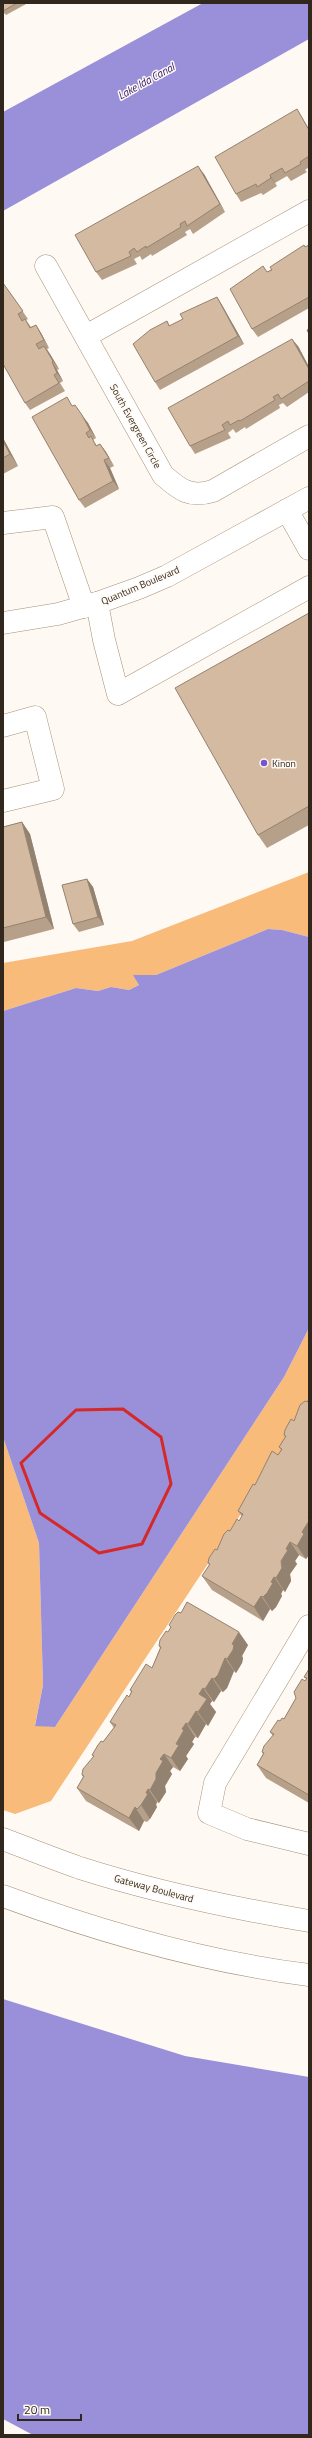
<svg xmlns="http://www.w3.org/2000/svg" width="312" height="2438" viewBox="0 0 312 2438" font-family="'Titillium Web',sans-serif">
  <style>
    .forest { fill: #f8bb7a }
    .water { fill: #9a8fd9 }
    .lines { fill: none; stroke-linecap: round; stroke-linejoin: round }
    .minor-casing { stroke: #a99077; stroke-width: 23 }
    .major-casing { stroke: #a99077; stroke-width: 23 }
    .minor { stroke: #fff; stroke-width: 22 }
    .major { stroke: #fff; stroke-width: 22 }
    .wall { fill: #b6a08a }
    .shaded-wall { fill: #948270 }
    .building { fill: #d4baa0; stroke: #948270 }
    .marked { fill: none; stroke: #d62828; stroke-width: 3; stroke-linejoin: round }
    .poi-dot { fill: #7255cf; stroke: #fef9f3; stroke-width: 1.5 }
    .labels { text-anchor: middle; stroke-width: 3; stroke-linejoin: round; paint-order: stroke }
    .street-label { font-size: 10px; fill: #31271d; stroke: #fef9f3 }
    .poi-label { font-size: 10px; fill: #31271d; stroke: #fef9f3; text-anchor: start }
    .water-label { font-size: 11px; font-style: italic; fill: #32176d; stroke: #fef9f3 }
  </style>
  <rect width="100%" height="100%" fill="#fef9f3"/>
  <g class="forest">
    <path d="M309 872V937L282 930 268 929 156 975H134L139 985 129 990 111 987 98 991 76 988 3 1011V963L132 941Z"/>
    <path d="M309 1328V1411L51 1801 15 1814 3 1810V1437L39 1543 43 1685 35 1725 55 1727 284 1377Z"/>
  </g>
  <g class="water">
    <path d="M203 3H309V39L3 211V112Z"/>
    <path d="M268 929 282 930 309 937V1328L284 1377 55 1727 35 1726 43 1685 39 1543 3 1437V1011L76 988 98 991 111 987 129 990 139 985 133 975H156Z"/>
    <path d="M3 1999 185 2056 309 2077V2435H33L3 2419Z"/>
  </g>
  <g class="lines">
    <defs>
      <g id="minor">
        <path d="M46 266 163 475C180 490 190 498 213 491L309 436"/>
        <path d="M86 336 309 211"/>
        <path d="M287 510 309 549"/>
        <path d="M3 523 53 517 84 607"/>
        <path d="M97 603 104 640 118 694 309 587"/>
        <path d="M3 623 58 614 97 603 139 588 167 576 309 498"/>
        <path d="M3 726 35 717 53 789 3 801"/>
        <path d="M309 1626 215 1783 209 1813 247 1829 309 1844"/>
      </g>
      <g id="major">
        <path d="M3 1839C29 1849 54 1859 80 1868 155 1892 232 1908 309 1921"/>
        <path d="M3 1896C101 1932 205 1962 309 1975"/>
      </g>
    </defs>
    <use href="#minor" class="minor-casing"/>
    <use href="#major" class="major-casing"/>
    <use href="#minor" class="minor"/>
    <use href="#major" class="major"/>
  </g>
  <g class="wall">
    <path d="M3 3H28L6 15 3 12Z"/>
    <path d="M297 109 302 117 309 129V167L305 170 307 172 291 181 287 176 275 183 277 186 263 195 261 193 241 202 236 194Z"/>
    <path d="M204 174 225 212 193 234 190 229 185 232 187 235 152 256 151 254 142 260 140 256 134 259 137 264 102 280 96 272Z"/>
    <path d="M309 245V308L258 337 252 329 263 266 267 272Z"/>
    <path d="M3 283 28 319 26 320 31 327 36 325 41 333 49 348 47 349 59 369 57 370 63 381 60 383 65 391 30 410 25 403Z"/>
    <path d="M217 297 222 305 244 344 160 390 155 382 167 321 170 326 183 319Z"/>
    <path d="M298 346 309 367V392L287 407 283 403 279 405 280 408 246 429 245 427 236 433 233 429 228 433 231 438 195 454 190 446Z"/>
    <path d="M73 406 88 423 96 438 93 440 97 446 100 444 106 452 114 466 110 468 119 489 85 508 79 500Z"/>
    <path d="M3 438 18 466 3 474Z"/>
    <path d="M309 613V825L267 848 258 835Z"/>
    <path d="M22 822 30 834 54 929 4 942 3 940V827Z"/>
    <path d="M87 879 93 887 104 925 79 932 73 924Z"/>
    <path d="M309 1399V1555L306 1559 299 1555 295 1561 297 1564 290 1574 291 1581 285 1592 283 1590 281 1594 282 1596 276 1607 272 1611 270 1609 263 1621 212 1590 202 1576 209 1565 208 1563 217 1550 230 1531 239 1521 242 1517 238 1511 255 1485 278 1455 281 1450 279 1447 285 1437 284 1435Z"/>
    <path d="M169 1625 248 1645 242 1656 243 1658 242 1663 236 1673 234 1671 227 1688 223 1692 221 1691 214 1702 212 1701 210 1704 216 1712 208 1726 206 1724 198 1738 195 1737 192 1742 194 1744 186 1756 188 1759 180 1771 173 1767 170 1771 172 1774 165 1786 166 1792 159 1803 157 1802 156 1805 157 1807 150 1819 147 1822 144 1821 139 1831 86 1801 77 1788 83 1777 82 1775 94 1758 92 1755 103 1742 114 1728 110 1722 129 1697 131 1692 130 1690 152 1668 160 1648 159 1646 171 1628Z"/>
    <path d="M309 1669V1803L266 1778 257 1765 263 1754 262 1752 273 1736 270 1732 280 1721 284 1719 296 1698 306 1679 304 1677Z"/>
  </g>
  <g class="shaded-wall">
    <path d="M198 166 204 174 225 212 220 204Z"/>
    <path d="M270 175 275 183 277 186 271 178Z"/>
    <path d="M217 297 222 305 244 344 238 336Z"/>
    <path d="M36 325 41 333 49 348 44 340Z"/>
    <path d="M292 339 298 346 309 367V369Z"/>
    <path d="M44 346 50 354 59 369 53 361Z"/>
    <path d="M52 362 57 370 63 381 57 373Z"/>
    <path d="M82 415 88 423 96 438 90 430Z"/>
    <path d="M3 438 18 466 10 454 3 441Z"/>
    <path d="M100 444 106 452 114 466 109 458Z"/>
    <path d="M104 460 110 468 119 489 113 481Z"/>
    <path d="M22 822 30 834 54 929 46 917Z"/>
    <path d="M87 879 93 887 104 925 98 917Z"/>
    <path d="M309 1521V1555L306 1559 297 1546 302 1532Z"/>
    <path d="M290 1542 299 1555 295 1561 297 1564 290 1574 291 1581 285 1592 276 1578 286 1549Z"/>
    <path d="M274 1577 283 1590 281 1594 282 1596 276 1607 272 1611 263 1597Z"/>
    <path d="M261 1596 270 1609 263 1621 254 1607Z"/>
    <path d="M239 1632 248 1645 242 1656 243 1658 242 1663 236 1673 227 1659 232 1644Z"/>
    <path d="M225 1658 234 1671 227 1688 223 1692 214 1679Z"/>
    <path d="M212 1678 221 1691 214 1702 205 1689Z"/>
    <path d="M203 1688 212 1701 210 1704 216 1712 208 1726 198 1712 199 1694Z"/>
    <path d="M196 1711 206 1724 198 1738 188 1724Z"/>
    <path d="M186 1723 195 1737 192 1742 194 1744 186 1756 188 1759 180 1771 171 1758 182 1729Z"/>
    <path d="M164 1754 173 1767 170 1771 172 1774 165 1786 166 1792 159 1803 150 1790 160 1759Z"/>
    <path d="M148 1789 157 1802 156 1805 157 1807 150 1819 141 1805Z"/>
    <path d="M135 1807 144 1821 139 1831 129 1818Z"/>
  </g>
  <g class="building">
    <path d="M3 3H17L3 11Z"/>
    <path d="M297 109 309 130V156L300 162 301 164 285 173 282 168 270 175 271 178 257 187 256 184 236 194 215 157Z"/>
    <path d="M198 166 220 204 187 226 185 221 180 224 181 227 146 248V246L137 252 134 248 129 252 131 256 96 272 75 235Z"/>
    <path d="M304 245 305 247 309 245V297L252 329 230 289 263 266 267 272 272 270 270 267Z"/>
    <path d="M3 283 23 311 18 314 22 321 25 319 30 328 36 325 44 340 36 344 39 349 44 346 53 361 52 362 57 373 54 375 59 383 25 403 3 364Z"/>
    <path d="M217 297 238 336 155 382 133 344 150 330 167 321 169 326 183 319 180 314Z"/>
    <path d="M309 329V334L307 330Z"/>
    <path d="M292 339 309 369V381L281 399 278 394 273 397 275 400 240 421 239 420 230 425 228 421 222 425 225 430 190 446 168 408Z"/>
    <path d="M67 397 72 406 75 405 82 415 90 430 86 433 89 438 91 436 96 446 100 444 109 458 104 460 113 481 79 500 32 417Z"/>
    <path d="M3 441 10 454 3 458Z"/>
    <path d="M309 613V806L258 835 175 688Z"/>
    <path d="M22 822 46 917 3 928V827Z"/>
    <path d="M87 879 98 917 73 924 62 885Z"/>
    <path d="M309 1399V1516L308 1518H309V1521L302 1532 304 1534 297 1546 290 1542 286 1549 288 1550 281 1561 282 1568 276 1578 274 1577 271 1582 273 1583 267 1593 263 1597 261 1596 254 1607 202 1576 210 1564 208 1563 209 1558 215 1549 217 1550 224 1534 228 1530 230 1531 237 1519 239 1521 243 1514 238 1511 253 1484 255 1485 272 1451 278 1455 282 1449 279 1447 286 1436 284 1435 285 1430 291 1419 294 1421 300 1405 305 1401 307 1402Z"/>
    <path d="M187 1602 239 1632 232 1644 234 1645 233 1650 227 1659 225 1658 218 1675 214 1679 212 1678 205 1689 203 1688 199 1694 207 1699 198 1712 196 1711 188 1724 186 1723 182 1729 184 1730 176 1744 179 1745 171 1758 164 1754 160 1759 163 1761 156 1773V1779L150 1790 148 1789 146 1793 148 1794 141 1805 137 1809 135 1807 129 1818 77 1788 84 1776 82 1775 83 1769 94 1756 92 1755 98 1745 101 1741 103 1742 116 1725 110 1722 118 1709 127 1695 129 1697 132 1691 130 1690 146 1664 152 1668 161 1647 159 1646 160 1640 166 1631 168 1632 171 1627 169 1625 175 1615 178 1612 181 1613Z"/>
    <path d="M309 1669V1795L257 1765 264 1753 262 1752 264 1746 274 1734 270 1732 278 1720 280 1721 282 1718 284 1719 296 1698 294 1692 302 1679 305 1681 307 1678 304 1677Z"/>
  </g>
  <path class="marked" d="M123 1409 161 1437 171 1484 142 1544 99 1553 40 1513 21 1463 76 1410Z"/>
  <circle class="poi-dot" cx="264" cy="763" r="4"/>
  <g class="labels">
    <g class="street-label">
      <text transform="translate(136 426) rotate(61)" y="4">South Evergreen Circle</text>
      <text transform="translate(140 585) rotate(-23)" y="4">Quantum Boulevard</text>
      <text transform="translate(154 1888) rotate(15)" y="4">Gateway Boulevard</text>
    </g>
    <g class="poi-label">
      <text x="272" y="767">Kinon</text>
    </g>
    <g class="water-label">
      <text transform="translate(146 81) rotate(-29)" y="4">Lake Ida Canal</text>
    </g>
  </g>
  <rect width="312" height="2438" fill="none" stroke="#31271d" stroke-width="8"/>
  <path d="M18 2414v6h63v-6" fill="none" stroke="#31271d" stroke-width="2"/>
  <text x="24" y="2414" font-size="12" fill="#31271d" stroke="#fef9f3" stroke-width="3" paint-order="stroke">20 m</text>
</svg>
